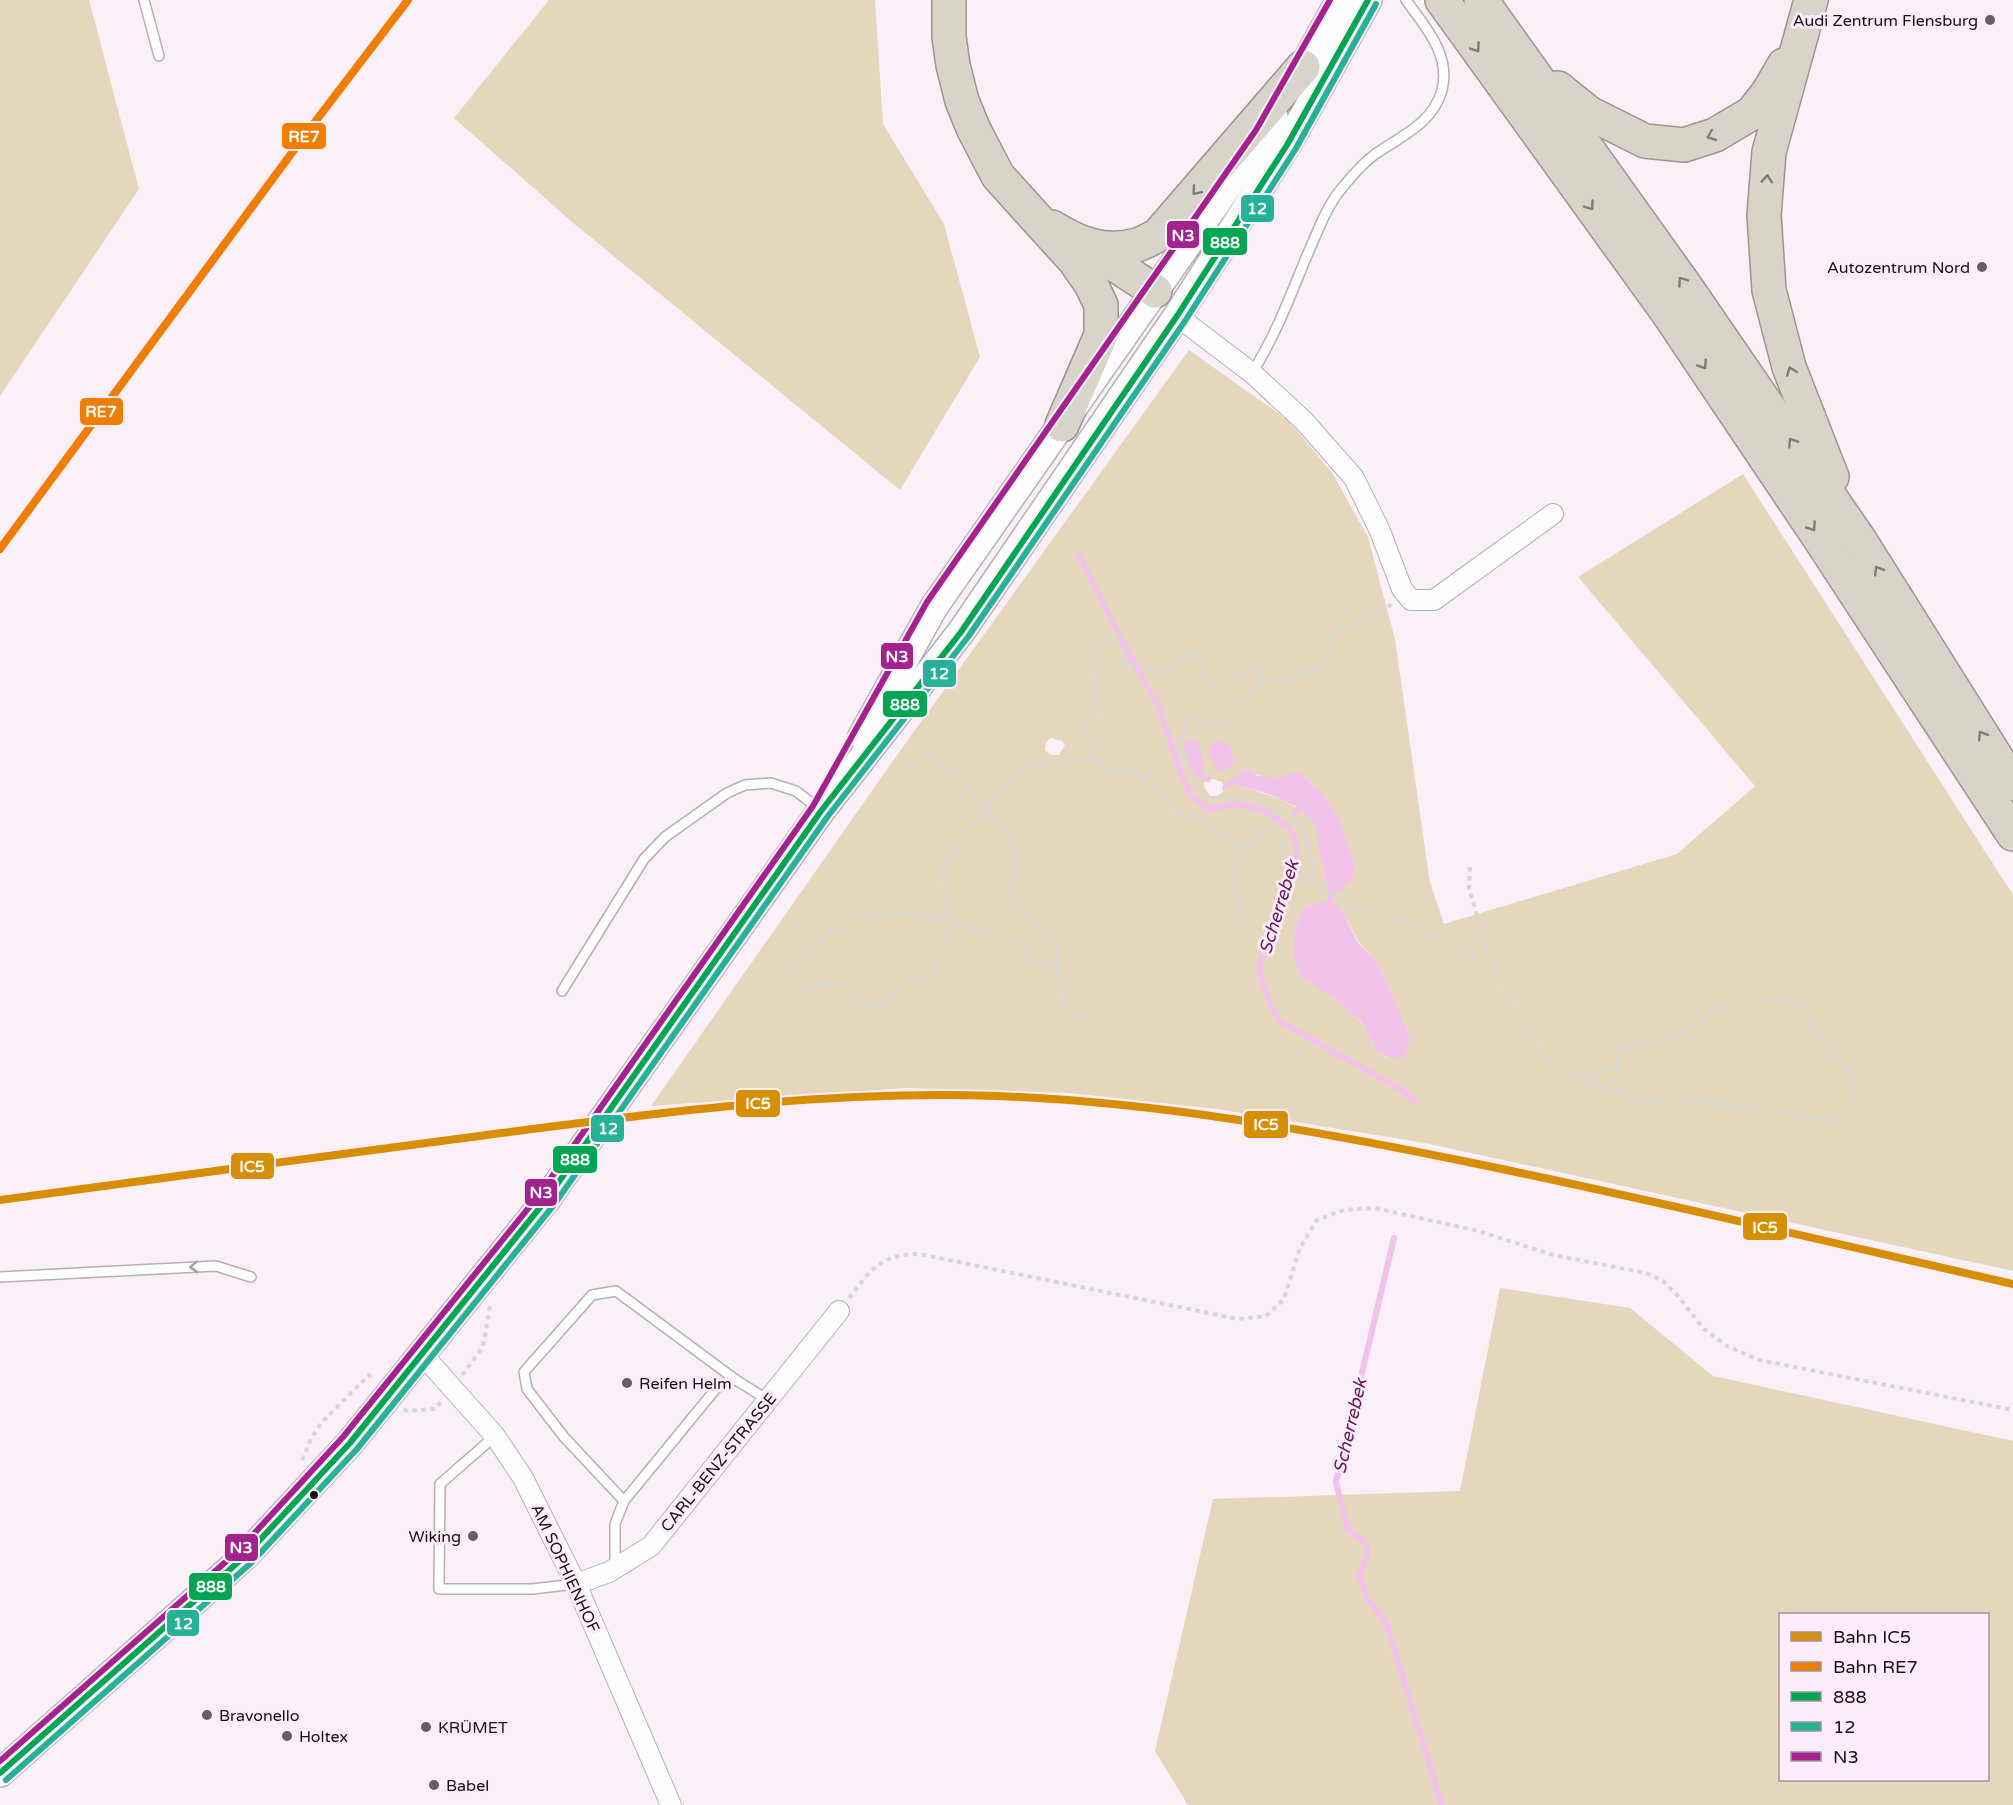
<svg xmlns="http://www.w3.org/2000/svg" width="2013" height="1805" viewBox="0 0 2013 1805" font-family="'Varela Round',sans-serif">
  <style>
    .green { fill: #e4d7bc; fill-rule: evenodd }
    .water { fill: #f3c2eb }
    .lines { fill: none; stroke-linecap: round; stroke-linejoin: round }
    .stream { stroke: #f3c2eb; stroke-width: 6 }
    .service-casing { stroke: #b8afb7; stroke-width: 12 }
    .minor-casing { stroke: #b8afb7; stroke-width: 22 }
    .secondary-casing { stroke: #b8afb7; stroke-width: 30 }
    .trunk-casing { stroke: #9e958c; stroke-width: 36 }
    .path { stroke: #d8d6d8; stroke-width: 4; stroke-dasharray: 4.5 4.5; stroke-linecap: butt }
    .service { stroke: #fefdfe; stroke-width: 9 }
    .minor { stroke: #fefdfe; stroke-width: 20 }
    .secondary { stroke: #fefdfe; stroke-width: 27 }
    .trunk { stroke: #d8d4ca; stroke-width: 33 }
    .bus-1-casing { stroke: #fdedfa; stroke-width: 10 }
    .bus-2-casing { stroke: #fdedfa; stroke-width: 10 }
    .bus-3-casing { stroke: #fdedfa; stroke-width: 10 }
    .bus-1 { stroke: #00a651; stroke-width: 6 }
    .bus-2 { stroke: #26b296; stroke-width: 6 }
    .bus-3 { stroke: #a2238e; stroke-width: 6 }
    .rail-1-casing { stroke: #fdedfa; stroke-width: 12 }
    .rail-2-casing { stroke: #fdedfa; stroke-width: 12 }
    .rail-1 { stroke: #d68f03; stroke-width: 8 }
    .rail-2 { stroke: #ef7d00; stroke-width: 8 }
    .oneway { stroke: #827b79 }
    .oneway2 { stroke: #a29ea1 }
    .poi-dot { fill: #675e65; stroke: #fdedfa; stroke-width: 2 }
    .bus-dot { fill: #180f16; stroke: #fdedfa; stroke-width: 2 }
    .labels { text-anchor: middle; stroke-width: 6; stroke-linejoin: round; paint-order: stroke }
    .poi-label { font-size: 16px; fill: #180f16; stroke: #fdedfa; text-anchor: start }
    .street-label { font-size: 16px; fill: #180f16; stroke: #fdedfa }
    .water-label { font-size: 18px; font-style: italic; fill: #62165b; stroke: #fdedfa }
    .line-badge { stroke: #fdedfa; stroke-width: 2 }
    .badge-label { font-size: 16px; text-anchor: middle; font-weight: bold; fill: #fff }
  </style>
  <rect width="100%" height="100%" fill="#faf0f8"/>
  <g class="green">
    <path d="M0 0H89L139 189 0 396Z"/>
    <path d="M549 0H875L883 124 944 224 980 357 900 490 572 222 454 118Z"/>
    <path d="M1189 350 1289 421 1333 474 1368 537 1395 639 1430 883 1444 924 1677 854 1755 786 1578 577 1743 474 2013 895V1271L1425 1143 1217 1109 1070 1093 908 1088 651 1106 890 765ZM1050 738 1062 741 1065 745 1059 755H1051L1045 750 1046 743ZM1247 769C1256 775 1267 780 1279 778 1283 777 1287 773 1292 773 1309 771 1331 806 1339 819L1325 881C1323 870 1319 832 1315 825 1303 803 1258 791 1236 785ZM1208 779H1213L1222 782 1225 788 1223 792 1217 796H1210L1205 789 1204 783ZM1342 910 1358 941 1377 963 1389 986 1411 1039 1387 1058C1369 1047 1374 1038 1362 1024 1345 1003 1321 989 1299 973Z"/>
    <path d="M1500 1288 1630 1308 1713 1376 2013 1441V1805H1188L1155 1751 1213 1499 1460 1491ZM1780 1614H1988V1780H1780Z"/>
  </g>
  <g class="water">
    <path d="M1188 740H1194L1199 744C1201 754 1210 773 1194 774L1182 745Z"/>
    <path d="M1220 741 1229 745 1235 760C1230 768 1227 771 1218 771L1209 756V748L1212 743Z"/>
    <path d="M1247 768 1258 776 1279 778 1293 772 1301 774 1322 792 1339 819 1355 864 1354 877 1339 892 1330 890 1325 881 1315 825 1299 808 1269 794 1236 785 1233 780Z"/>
    <path d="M1316 902H1330L1342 910 1357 941 1377 963 1389 986 1411 1039 1406 1053 1400 1059C1373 1057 1377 1048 1365 1028 1361 1020 1352 1014 1346 1008 1336 997 1303 981 1298 971 1290 954 1295 929 1301 911Z"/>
  </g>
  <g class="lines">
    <g class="stream">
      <path d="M1078 554 1129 654 1159 707 1174 753 1189 794 1208 809C1219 807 1230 804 1241 805 1260 806 1288 821 1295 839 1297 845 1297 851 1296 858L1267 935 1259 971 1268 999 1279 1021 1402 1090 1415 1101"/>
      <path d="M1199 774 1208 779"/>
      <path d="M1225 788 1233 780"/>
      <path d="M1295 813 1299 808"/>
      <path d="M1330 902V890"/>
      <path d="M1394 1238 1336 1482 1347 1528C1371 1545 1373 1548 1359 1574L1368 1600 1386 1622 1442 1805"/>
    </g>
    <defs>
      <g id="service">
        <path d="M144 0 159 56"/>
        <path d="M1252 373C1276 335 1291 294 1308 253 1318 231 1326 207 1342 188 1351 177 1362 164 1374 155 1399 137 1433 124 1442 90 1451 54 1425 27 1406 0"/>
        <path d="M562 991 644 859 665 837 727 793 745 785 771 783 796 791 819 809"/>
        <path d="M0 1277 216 1266 251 1277"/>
        <path d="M495 1436 440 1484 439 1589H532L576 1584"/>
        <path d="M624 1501 564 1437 527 1389 524 1372 592 1295 616 1291 736 1380"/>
        <path d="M615 1568V1524L624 1501 719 1385 736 1380 768 1400"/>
      </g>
      <g id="minor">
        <path d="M1177 316 1252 373 1304 421 1354 478 1380 531 1402 589 1411 600H1434L1553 514"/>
        <path d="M422 1354 495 1436 523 1478 576 1584 671 1805"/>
        <path d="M576 1584 609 1572 651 1546 839 1311"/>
      </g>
      <g id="secondary">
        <path d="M1294 83 1340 0"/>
        <path d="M862 736 934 607 1264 135 1274 117"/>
        <path d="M0 1773 244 1557 350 1443 546 1200 821 811 961 632 1177 316 1287 145 1368 0"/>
      </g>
      <g id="trunk">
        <path d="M949 0V37L953 65 962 101 974 130 998 176 1075 261 1091 284 1101 305V335L1062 425"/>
        <path d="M1442 0 1668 313 1820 539 2013 834"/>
        <path d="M1481 0 1686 287 1861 542 2013 784"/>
        <path d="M1811 0 1769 152 1764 215 1769 290 1789 367 1832 477"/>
        <path d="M1558 88 1589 113 1645 141 1684 145 1715 135 1752 113 1769 91 1784 65"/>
        <path d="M1052 227C1079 244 1105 254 1137 245 1144 243 1152 238 1158 235L1303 67"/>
        <path d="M1086 246 1155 291"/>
      </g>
    </defs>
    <use href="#service" class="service-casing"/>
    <use href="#minor" class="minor-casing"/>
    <use href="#secondary" class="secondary-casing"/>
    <use href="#trunk" class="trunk-casing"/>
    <g class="path">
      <path d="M1263 682 1223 723 1217 727 1189 717 1185 723 1186 730 1180 741 1179 749 1198 790 1212 800 1254 799 1288 815 1305 834 1314 870 1310 880"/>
      <path d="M918 747 961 777 985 808 1008 832 1019 866 1017 876 1010 885 1012 894 1021 914 1036 919 1038 926 1055 939 1058 947 1057 965 1068 1018H1093"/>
      <path d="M1093 757 1098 750C1095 741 1081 739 1086 726H1094L1097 720 1096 716 1090 713C1092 702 1099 690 1097 680 1093 656 1080 653 1104 633H1107L1123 651 1126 667 1137 664 1156 672 1167 671C1175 660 1185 649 1199 658 1201 665 1203 676 1208 681 1215 690 1244 672 1253 667L1259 670 1263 682 1292 677 1325 665 1329 657 1328 635C1345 628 1381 617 1392 603"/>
      <path d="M1180 814H1194L1224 837 1251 848 1262 831 1266 829C1277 837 1287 851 1285 864L1300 869 1296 879 1310 880 1325 892 1333 894 1337 902C1371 910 1408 921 1438 939 1450 946 1461 958 1476 956L1477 951H1487"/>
      <path d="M1240 843C1235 869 1235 901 1243 927"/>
      <path d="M1470 867 1469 888 1487 951 1514 1010 1549 1064 1582 1080 1649 1102 1682 1098 1832 1121 1848 1108 1857 1093 1850 1072 1811 1027 1804 1004 1797 1002 1735 1001 1711 1013 1670 1040 1622 1047 1618 1054V1066L1606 1071 1584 1075 1582 1080"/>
      <path d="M902 913 948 921 945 947 931 979 904 985 881 1006 854 1004 849 984C834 980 817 986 800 986L793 978V968L805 950 832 932 860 916Z"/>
      <path d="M1057 965 1037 963 1016 943 948 921 943 884 944 865 989 803 1016 774 1029 765 1093 757 1107 771C1114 771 1124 769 1131 771 1151 777 1175 805 1183 824"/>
      <path d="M849 1298C871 1270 880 1254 919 1254L1238 1319 1266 1316 1284 1299 1300 1248 1317 1220 1344 1210 1375 1208 1478 1231 1553 1255 1646 1273 1663 1281 1678 1296 1704 1329 1727 1346 1759 1360 2013 1410"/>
      <path d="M462 1375 483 1347 490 1306"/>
      <path d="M404 1409 407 1411 435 1409 441 1402"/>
      <path d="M302 1460 311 1439 321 1423 369 1375 373 1379"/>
    </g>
    <use href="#service" class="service"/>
    <use href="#minor" class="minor"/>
    <use href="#secondary" class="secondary"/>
    <use href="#trunk" class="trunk"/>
    <defs>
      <path id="bus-1" d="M0 1773 244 1557 350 1443 546 1200 821 811 961 632 1177 316 1287 145 1368 0"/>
      <path id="bus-2" d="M6 1780 251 1563 357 1449 553 1206 828 816 968 637 1185 321 1295 150 1376 4"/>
      <path id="bus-3" d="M0 1761 238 1551 343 1437 539 1195 813 806 927 602 1256 130 1330 0"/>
    </defs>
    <use href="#bus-1" class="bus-1-casing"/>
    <use href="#bus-2" class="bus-2-casing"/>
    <use href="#bus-3" class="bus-3-casing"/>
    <use href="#bus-1" class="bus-1"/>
    <use href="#bus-2" class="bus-2"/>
    <use href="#bus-3" class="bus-3"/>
    <defs>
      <path id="rail-1" d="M0 1200C162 1178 325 1156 487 1135 656 1113 826 1090 997 1096 1158 1102 1317 1131 1473 1163 1654 1200 1833 1243 2013 1284"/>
      <path id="rail-2" d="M0 549 305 135 408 0"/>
    </defs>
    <use href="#rail-1" class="rail-1-casing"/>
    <use href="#rail-2" class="rail-2-casing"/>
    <use href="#rail-1" class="rail-1"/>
    <use href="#rail-2" class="rail-2"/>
  </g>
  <defs><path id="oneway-chevron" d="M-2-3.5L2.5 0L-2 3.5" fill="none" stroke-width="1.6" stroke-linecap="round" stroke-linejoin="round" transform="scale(1.5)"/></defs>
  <g class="oneway">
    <use href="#oneway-chevron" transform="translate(1476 48) rotate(55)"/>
    <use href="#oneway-chevron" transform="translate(1711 136) rotate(158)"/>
    <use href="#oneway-chevron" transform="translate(1767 179) rotate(-86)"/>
    <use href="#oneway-chevron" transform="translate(1196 191) rotate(131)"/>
    <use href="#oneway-chevron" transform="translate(1590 206) rotate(54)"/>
    <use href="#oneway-chevron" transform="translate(1682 281) rotate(-125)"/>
    <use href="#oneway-chevron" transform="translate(1703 365) rotate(56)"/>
    <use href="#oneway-chevron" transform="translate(1791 371) rotate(-110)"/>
    <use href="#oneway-chevron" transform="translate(1792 442) rotate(-124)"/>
    <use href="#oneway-chevron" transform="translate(1812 527) rotate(56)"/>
    <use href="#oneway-chevron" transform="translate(1878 570) rotate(-122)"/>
    <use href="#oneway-chevron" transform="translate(1982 735) rotate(-122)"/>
  </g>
  <use class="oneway2" href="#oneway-chevron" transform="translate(194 1267) rotate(177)"/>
  <g class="poi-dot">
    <circle cx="1990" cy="20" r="6"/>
    <circle cx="1982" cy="267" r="6"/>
    <circle cx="627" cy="1383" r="6"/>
    <circle cx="473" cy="1536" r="6"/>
    <circle cx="207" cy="1715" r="6"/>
    <circle cx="426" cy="1727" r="6"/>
    <circle cx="287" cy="1736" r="6"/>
    <circle cx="434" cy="1785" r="6"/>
  </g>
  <circle class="bus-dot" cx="314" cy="1495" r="5"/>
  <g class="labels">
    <g class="poi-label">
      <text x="1978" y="26" text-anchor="end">Audi Zentrum Flensburg</text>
      <text x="1970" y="273" text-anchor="end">Autozentrum Nord</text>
      <text x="639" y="1389">Reifen Helm</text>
      <text x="461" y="1542" text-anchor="end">Wiking</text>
      <text x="219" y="1721">Bravonello</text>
      <text x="438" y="1733">KRÜMET</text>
      <text x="299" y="1742">Holtex</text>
      <text x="446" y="1791">Babel</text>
    </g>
    <g class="street-label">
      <text transform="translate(718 1462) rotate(-51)" y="6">CARL-BENZ-STRASSE</text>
      <text transform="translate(566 1568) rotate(65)" y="6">AM SOPHIENHOF</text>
    </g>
    <g class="water-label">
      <text transform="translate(1279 907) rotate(-73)" y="6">Scherrebek</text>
      <text transform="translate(1350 1426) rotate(-77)" y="6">Scherrebek</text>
    </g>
  </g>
  <g class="line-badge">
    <rect x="281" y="122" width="46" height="28" rx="6" fill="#ef7d00"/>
    <rect x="1240" y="194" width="35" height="29" rx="6" fill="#26b296"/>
    <rect x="1166" y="220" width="34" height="29" rx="6" fill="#a2238e"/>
    <rect x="1202" y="227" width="46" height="29" rx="6" fill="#00a651"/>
    <rect x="79" y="397" width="45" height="29" rx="6" fill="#ef7d00"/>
    <rect x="880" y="642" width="34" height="28" rx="6" fill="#a2238e"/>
    <rect x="922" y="659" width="35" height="29" rx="6" fill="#26b296"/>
    <rect x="882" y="690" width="46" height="28" rx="6" fill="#00a651"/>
    <rect x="735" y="1089" width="46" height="29" rx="6" fill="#d68f03"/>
    <rect x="1243" y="1110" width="46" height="29" rx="6" fill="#d68f03"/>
    <rect x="590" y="1114" width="35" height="29" rx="6" fill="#26b296"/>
    <rect x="552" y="1145" width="46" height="29" rx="6" fill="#00a651"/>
    <rect x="230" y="1152" width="45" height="28" rx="6" fill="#d68f03"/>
    <rect x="524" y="1178" width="34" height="29" rx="6" fill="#a2238e"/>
    <rect x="1742" y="1212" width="46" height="29" rx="6" fill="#d68f03"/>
    <rect x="224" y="1533" width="35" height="29" rx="6" fill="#a2238e"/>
    <rect x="188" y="1572" width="45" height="29" rx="6" fill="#00a651"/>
    <rect x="166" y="1609" width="34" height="28" rx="6" fill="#26b296"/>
  </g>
  <g class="badge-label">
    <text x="304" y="142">RE7</text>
    <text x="1257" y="214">12</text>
    <text x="1183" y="241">N3</text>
    <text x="1225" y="248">888</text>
    <text x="101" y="417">RE7</text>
    <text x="897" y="662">N3</text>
    <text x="939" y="679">12</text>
    <text x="905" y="710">888</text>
    <text x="758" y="1109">IC5</text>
    <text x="1266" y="1130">IC5</text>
    <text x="608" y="1134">12</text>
    <text x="575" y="1165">888</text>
    <text x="252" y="1172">IC5</text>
    <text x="541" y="1198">N3</text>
    <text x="1765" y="1233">IC5</text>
    <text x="241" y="1553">N3</text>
    <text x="211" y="1592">888</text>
    <text x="183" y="1629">12</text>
  </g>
  <rect x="1779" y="1613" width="210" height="168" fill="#fdedfa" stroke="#a1949f" stroke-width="1.5"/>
  <rect x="1791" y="1632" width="30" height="9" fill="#d68f03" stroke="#a1949f" stroke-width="1.5"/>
  <text x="1833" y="1643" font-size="18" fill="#180f16">Bahn IC5</text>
  <rect x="1791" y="1662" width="30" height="9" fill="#ef7d00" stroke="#a1949f" stroke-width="1.5"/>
  <text x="1833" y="1673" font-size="18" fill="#180f16">Bahn RE7</text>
  <rect x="1791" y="1692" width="30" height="9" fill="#00a651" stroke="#a1949f" stroke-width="1.5"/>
  <text x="1833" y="1703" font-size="18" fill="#180f16">888</text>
  <rect x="1791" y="1722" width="30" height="9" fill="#26b296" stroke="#a1949f" stroke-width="1.5"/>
  <text x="1833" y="1733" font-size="18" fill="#180f16">12</text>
  <rect x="1791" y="1752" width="30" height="9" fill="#a2238e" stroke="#a1949f" stroke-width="1.5"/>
  <text x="1833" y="1763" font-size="18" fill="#180f16">N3</text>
</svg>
